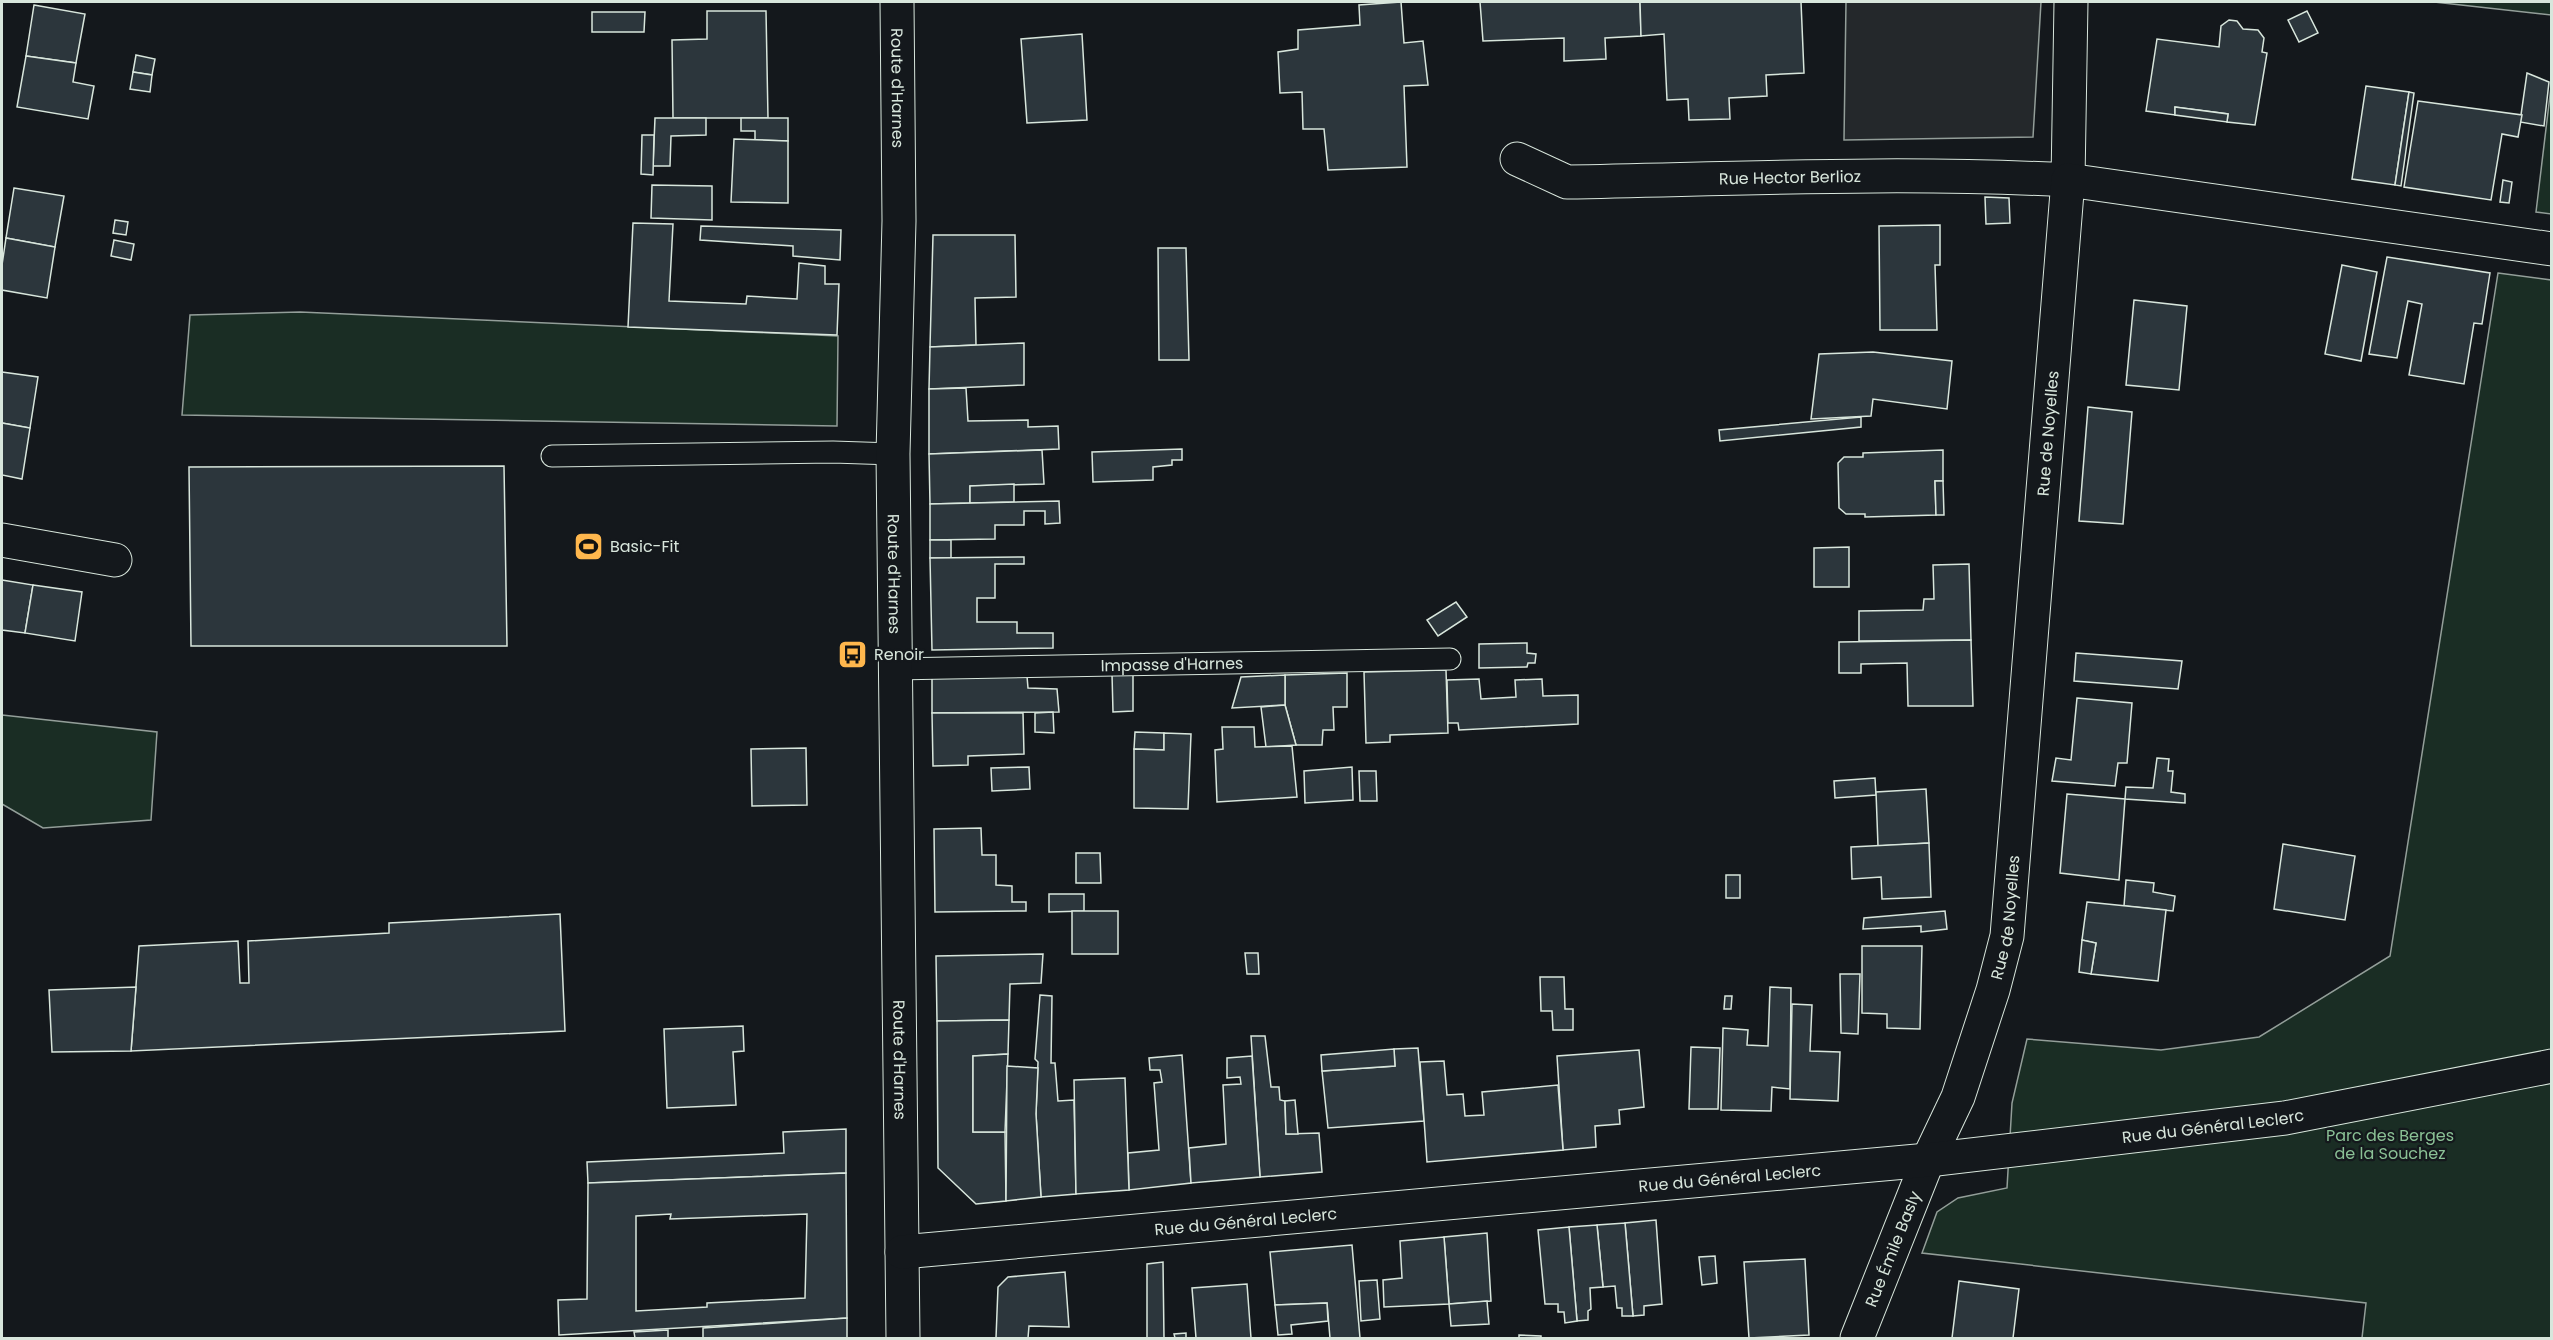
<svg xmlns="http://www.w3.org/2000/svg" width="2553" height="1340" viewBox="0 0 2553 1340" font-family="Poppins,sans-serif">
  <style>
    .green { fill: #1a2d24; stroke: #939e99; stroke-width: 1.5 }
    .parking { fill: #24282b; stroke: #939e99; stroke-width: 1.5 }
    .building { fill: #2c363c; stroke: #d8e6dc; stroke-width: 1.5; fill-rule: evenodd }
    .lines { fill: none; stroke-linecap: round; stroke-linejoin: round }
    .service-casing { stroke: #d8e6dc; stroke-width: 23 }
    .minor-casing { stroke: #d8e6dc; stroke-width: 35 }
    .tertiary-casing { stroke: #d8e6dc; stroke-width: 35 }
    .service { stroke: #14181c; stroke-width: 21 }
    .minor { stroke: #14181c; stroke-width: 33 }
    .tertiary { stroke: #14181c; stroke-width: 33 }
    .labels { text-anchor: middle; stroke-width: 4.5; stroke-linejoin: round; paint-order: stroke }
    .street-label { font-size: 16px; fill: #d8e6dc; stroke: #14181c }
    .poi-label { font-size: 16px; fill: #d8e6dc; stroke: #14181c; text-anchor: start }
    .park-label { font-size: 16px; fill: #8ac095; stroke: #14181c }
  </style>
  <rect width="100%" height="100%" fill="#14181c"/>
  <g class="green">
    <path d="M2434 2H2551V15Z"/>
    <path d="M2551 87V214L2536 212Z"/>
    <path d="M2498 273 2551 280V1338H2362L2366 1303 1922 1253 1937 1212 1958 1198 2007 1188 2012 1103 2027 1039 2161 1050 2259 1037 2390 956Z"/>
    <path d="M300 312 838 336 837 426 182 415 190 315Z"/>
    <path d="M2 715 157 732 151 820 43 828 2 804Z"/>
  </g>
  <path class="parking" d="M1846 2H2041L2033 137 1844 140Z"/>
  <g class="building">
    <path d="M1401 2 1404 43 1423 41 1428 85 1404 86 1407 167 1328 170 1324 129H1303L1302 92 1280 93 1278 52 1298 49V30L1360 25 1359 5Z"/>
    <path d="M1480 2H1640L1641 36 1605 38 1606 59 1564 61V38L1483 41Z"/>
    <path d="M1640 2H1801L1804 73 1766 75 1767 96 1729 98 1730 119 1689 120 1688 99 1667 100 1664 34 1641 36Z"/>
    <path d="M34 5 85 14 76 63 26 56Z"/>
    <path d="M707 11H766L768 118H673L672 40 707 39Z"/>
    <path d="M2307 11 2318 33 2299 42 2288 20Z"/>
    <path d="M592 12H645L644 32H592Z"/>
    <path d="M2229 20 2237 21 2243 29 2258 30 2264 38 2262 52 2267 53 2255 125 2227 122 2228 114 2175 107V115L2146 111 2157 39 2219 47 2221 26Z"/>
    <path d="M1082 34 1087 120 1027 123 1021 39Z"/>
    <path d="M136 55 155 59 152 75 133 72Z"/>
    <path d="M26 56 76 63 73 82 94 86 88 119 17 107Z"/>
    <path d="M133 72 152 75 150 92 130 89Z"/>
    <path d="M2527 73 2549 82 2544 126 2520 122Z"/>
    <path d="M2366 86 2409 92 2395 185 2352 179Z"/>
    <path d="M2409 92 2414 93 2401 186 2395 185Z"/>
    <path d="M2418 101 2522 115 2518 137 2502 134 2491 200 2404 187Z"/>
    <path d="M2175 107 2228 114 2227 122 2175 115Z"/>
    <path d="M655 118H706V135L671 136 670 166H653Z"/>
    <path d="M741 118H788V141L755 140V131H741Z"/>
    <path d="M642 135H654L653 175 641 174Z"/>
    <path d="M734 139 788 141V203L731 202Z"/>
    <path d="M2503 180 2512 182 2509 203 2500 202Z"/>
    <path d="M652 185 712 186V220L651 218Z"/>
    <path d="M14 188 64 196 55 247 6 238Z"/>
    <path d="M1985 197 2009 198 2010 223 1986 224Z"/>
    <path d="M115 220 128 222 126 235 113 233Z"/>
    <path d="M633 223 673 224 669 301 746 304 747 296 797 299 799 263 825 266V284H839L837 335 628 327Z"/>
    <path d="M1940 225V265H1935L1937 330H1880L1879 226Z"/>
    <path d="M701 226 841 230 840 260 793 256V246L700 240Z"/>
    <path d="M933 235H1015L1016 297 975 298 976 345 930 347Z"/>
    <path d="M6 238 55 247 47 298 2 290V265Z"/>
    <path d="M114 240 134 244 131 260 111 256Z"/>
    <path d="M1158 248H1186L1189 360H1159Z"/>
    <path d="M2387 257 2490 273 2482 324 2474 323 2464 384 2409 375 2422 304 2408 301 2397 358 2369 354Z"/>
    <path d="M2342 265 2377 272 2361 361 2325 354Z"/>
    <path d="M2134 300 2187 306 2179 390 2126 385Z"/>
    <path d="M1024 343V385L929 389 930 347Z"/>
    <path d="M1873 352 1952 361 1947 409 1873 399 1871 416 1811 419 1819 354Z"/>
    <path d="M2 372 38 377 30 428 2 423Z"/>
    <path d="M966 388 968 421 1028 420V427L1058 426 1059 449 929 454V389Z"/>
    <path d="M2088 407 2132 412 2123 524 2079 521Z"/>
    <path d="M1861 417V427L1720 441 1719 430Z"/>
    <path d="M2 423 30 428 22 479 2 475Z"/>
    <path d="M1182 449V460H1172V465L1153 467V480L1093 482 1092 452Z"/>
    <path d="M1042 450 1044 484 970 486V503L930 504 929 454Z"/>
    <path d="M1943 450V481H1935L1936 515 1865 517V514H1846L1839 508 1838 463 1844 457H1863V453Z"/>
    <path d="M504 466 507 646H191L189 467Z"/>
    <path d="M1935 481H1943L1944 515H1936Z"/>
    <path d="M1014 484V502L970 503V486Z"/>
    <path d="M1059 501 1060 523 1045 524V511H1024V525H995V539L930 540V504Z"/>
    <rect x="930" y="540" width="21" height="18"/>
    <path d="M1849 547V587H1814V548Z"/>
    <path d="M1024 557V564H995V598H977V622H1017V633H1053V648L932 650 930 558Z"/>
    <path d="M1969 564 1971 640 1859 641V611L1923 610 1924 599H1934L1933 565Z"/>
    <path d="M2 580 33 585 25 633 2 630Z"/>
    <path d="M33 585 82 592 75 641 25 633Z"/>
    <path d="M1456 602 1467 617 1438 636 1427 620Z"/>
    <path d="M1971 640 1973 706H1908L1907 663 1861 664V673H1839V642Z"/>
    <path d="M1527 643V653L1536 654 1535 663H1528L1527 667 1479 668V644Z"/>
    <path d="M2076 653 2182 661 2178 689 2074 681Z"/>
    <path d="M1446 670 1448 733 1390 735V742L1366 743 1364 672Z"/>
    <path d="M1347 673V707H1333L1334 730H1323L1322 745H1296L1285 705V675Z"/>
    <path d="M1112 674H1133V711L1113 712Z"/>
    <path d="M1285 675V705L1232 708 1241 677Z"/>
    <path d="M1027 676 1028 688 1057 689 1059 712 932 713V677Z"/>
    <path d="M1479 679 1481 699 1516 697 1515 680 1542 679 1543 696 1578 695V724L1459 730 1458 723H1448L1447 680Z"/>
    <path d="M2077 698 2132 703 2127 763H2118L2115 786 2052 781 2056 758 2071 760Z"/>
    <path d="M1285 705 1296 745 1266 747 1261 707Z"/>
    <path d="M1053 712 1054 733 1035 732V713Z"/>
    <path d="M932 713H1023L1024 754 968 756V765L933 766Z"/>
    <path d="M1222 727H1254L1255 747 1292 746 1297 797 1217 802 1215 750 1223 749Z"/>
    <path d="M1135 732 1164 733V750L1134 749Z"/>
    <path d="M1164 733 1191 734 1188 809 1134 808V749L1164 750Z"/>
    <path d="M806 748 807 805 752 806 751 749Z"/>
    <path d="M2157 758 2169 759 2168 771H2173L2171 792 2185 794V803L2125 799 2126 787 2153 788Z"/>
    <path d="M1029 767 1030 789 992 791 991 768Z"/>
    <path d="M1352 767 1353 800 1305 803 1304 771Z"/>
    <path d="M1359 771H1376L1377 801H1360Z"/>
    <path d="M1875 778 1876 795 1835 798 1834 781Z"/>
    <path d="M1926 789 1929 843 1878 846 1876 792Z"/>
    <path d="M2067 794 2125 799 2119 880 2060 873Z"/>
    <path d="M981 828 982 855H996V885L1012 886V902H1026V911L935 912 934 829Z"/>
    <path d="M1929 843 1931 897 1882 899 1881 877 1852 879 1851 847Z"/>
    <path d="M2283 844 2355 856 2345 920 2274 909Z"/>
    <path d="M1076 853H1100L1101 883H1076Z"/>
    <rect x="1726" y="875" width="14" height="23"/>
    <path d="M2126 880 2154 883 2153 892 2175 896 2173 911 2124 906Z"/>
    <path d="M1049 894H1084V911L1049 912Z"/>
    <path d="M2087 902 2166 910 2158 981 2091 974 2096 943 2082 940Z"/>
    <rect x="1072" y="911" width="46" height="43"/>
    <path d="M1945 911 1947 929 1921 932V926L1863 929 1864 918Z"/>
    <path d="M560 914 565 1031 131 1051 139 946 238 941 240 983H249L248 941 389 933V923Z"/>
    <path d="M2082 940 2096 943 2091 974 2079 972Z"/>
    <path d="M1862 946H1922L1920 1029 1887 1028V1014L1862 1013Z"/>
    <path d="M1245 953H1258L1259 974H1247Z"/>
    <path d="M1043 954 1041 983 1010 984 1009 1020 937 1021 936 956Z"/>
    <path d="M1840 974H1860L1858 1034 1841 1033Z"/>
    <path d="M1540 977H1564L1565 1009H1573V1030H1553L1552 1011H1541Z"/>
    <path d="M136 987 131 1051 52 1052 49 990Z"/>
    <path d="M1770 987 1791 988 1790 1089 1772 1087 1771 1111 1721 1110 1723 1028 1748 1030 1747 1045 1768 1046Z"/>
    <path d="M1040 995 1052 996 1051 1063H1055L1058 1101 1074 1100 1076 1194 1041 1197 1036 1114 1038 1062 1035 1059Z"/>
    <path d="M1725 996H1732L1731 1009H1724Z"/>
    <path d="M1792 1004 1812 1005 1810 1051 1840 1052 1838 1101 1790 1099Z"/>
    <path d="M1009 1020 1008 1054 973 1056V1132H1005L1006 1201 976 1204 938 1168 937 1021Z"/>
    <path d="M743 1026 744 1051 733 1052 736 1105 667 1108 664 1029Z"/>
    <path d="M1251 1036H1265L1271 1087H1279L1280 1100 1285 1101 1286 1134 1319 1133 1322 1172 1260 1177Z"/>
    <path d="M1691 1047 1720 1048 1718 1109H1689Z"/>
    <path d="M1418 1048 1424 1121 1328 1128 1322 1071 1395 1066 1394 1049Z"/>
    <path d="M1394 1049 1395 1066 1322 1071 1321 1055Z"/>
    <path d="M1639 1050 1644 1107 1619 1110 1620 1124 1595 1126 1596 1147 1563 1150 1557 1056Z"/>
    <path d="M1008 1054 1005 1132H973V1056Z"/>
    <path d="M1182 1055 1191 1183 1129 1190 1128 1153 1159 1150 1154 1083 1162 1082 1160 1070H1150L1149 1058Z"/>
    <path d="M1252 1056 1260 1177 1191 1183 1189 1148 1226 1144 1223 1085 1241 1084 1240 1077 1227 1078V1058Z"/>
    <path d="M1444 1061 1447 1095 1463 1094 1465 1116 1484 1115 1482 1092 1558 1085 1563 1150 1427 1162 1420 1062Z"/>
    <path d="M1007 1066 1038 1068 1036 1114 1041 1197 1006 1201Z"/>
    <path d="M1125 1078 1129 1190 1076 1194 1074 1080Z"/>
    <path d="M1295 1100 1298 1134H1286L1285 1101Z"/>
    <path d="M846 1129V1173L588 1183 587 1162 784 1153 783 1132Z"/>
    <path d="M846 1173 847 1318 559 1335 558 1300 587 1299 588 1183ZM671 1214 670 1219 807 1214 805 1298 707 1303V1307L636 1311V1216Z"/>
    <path d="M1656 1220 1662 1304 1644 1306V1315L1633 1316 1625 1223Z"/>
    <path d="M1625 1223 1633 1316H1622V1308H1617L1615 1286 1603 1287 1597 1225Z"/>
    <path d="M1597 1225 1603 1287 1590 1288 1591 1309 1588 1311V1320L1577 1321 1569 1227Z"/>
    <path d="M1569 1227 1577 1321 1565 1323 1564 1312H1558V1304H1545L1538 1230Z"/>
    <path d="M1487 1233 1491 1301 1449 1304 1444 1237Z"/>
    <path d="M1444 1237 1449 1304 1384 1307 1383 1280 1402 1278 1400 1241Z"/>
    <path d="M1352 1245 1360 1338H1330L1327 1303 1275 1305 1270 1252Z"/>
    <path d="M1715 1256 1717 1283 1702 1285 1699 1257Z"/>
    <path d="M1805 1259 1809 1335 1749 1338 1744 1262Z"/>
    <path d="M1163 1262 1164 1338H1147V1264Z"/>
    <path d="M1065 1272 1069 1327 1029 1326 1028 1338H996L998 1287 1008 1277Z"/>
    <path d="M1377 1280 1380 1319 1361 1321 1359 1281Z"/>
    <path d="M1959 1281 2019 1289 2013 1338H1952Z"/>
    <path d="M1247 1284 1251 1338H1196L1192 1288Z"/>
    <path d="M1487 1301 1489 1324 1451 1326 1449 1304Z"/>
    <path d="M1327 1303 1328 1321 1291 1325 1292 1334 1278 1335 1275 1305Z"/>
    <path d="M847 1318V1338H703V1328Z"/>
    <path d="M668 1330V1338H635L634 1332Z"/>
    <path d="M1186 1333V1338H1175L1174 1334Z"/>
    <path d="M1519 1335 1541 1336V1338H1519Z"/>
  </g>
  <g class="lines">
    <defs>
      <g id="service">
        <path d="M552 456 833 452 893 454"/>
        <path id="s1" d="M894 669 1450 659"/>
      </g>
      <g id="minor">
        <path id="s2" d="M1517 159 1567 182C1734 179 1901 171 2068 180L2071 2"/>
        <path d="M2 540 115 560"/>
        <path id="s3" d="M1857 1338 1928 1160 1958 1097 1993 990 2007 936 2068 180 2552 249"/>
      </g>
      <g id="tertiary">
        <path id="s4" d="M897 2 899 221 893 454 903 1338"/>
        <path id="s5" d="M902 1252 1928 1160 2285 1118 2552 1066"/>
      </g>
    </defs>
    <use href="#service" class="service-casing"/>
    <use href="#minor" class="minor-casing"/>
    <use href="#tertiary" class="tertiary-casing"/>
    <use href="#service" class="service"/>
    <use href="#minor" class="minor"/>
    <use href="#tertiary" class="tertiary"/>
  </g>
  <defs>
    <symbol id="stadium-square" viewBox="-11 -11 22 22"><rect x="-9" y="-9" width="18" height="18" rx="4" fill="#ffb74d" stroke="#14181c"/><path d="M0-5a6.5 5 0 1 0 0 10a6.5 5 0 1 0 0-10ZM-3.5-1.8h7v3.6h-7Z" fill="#111"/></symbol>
    <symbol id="bus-square" viewBox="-11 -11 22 22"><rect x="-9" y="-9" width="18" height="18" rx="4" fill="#ffb74d" stroke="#14181c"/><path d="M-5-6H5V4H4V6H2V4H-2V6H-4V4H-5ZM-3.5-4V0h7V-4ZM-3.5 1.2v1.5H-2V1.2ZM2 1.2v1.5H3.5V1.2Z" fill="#111"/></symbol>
  </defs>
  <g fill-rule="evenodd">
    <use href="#stadium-square" x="572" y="530" width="33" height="33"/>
    <use href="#bus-square" x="836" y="638" width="33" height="33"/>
  </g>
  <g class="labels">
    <g class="street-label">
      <text dy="6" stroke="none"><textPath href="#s4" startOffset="86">Route d'Harnes</textPath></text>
      <text dy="6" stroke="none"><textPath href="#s2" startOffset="278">Rue Hector Berlioz</textPath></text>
      <text dy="6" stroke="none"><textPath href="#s3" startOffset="934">Rue de Noyelles</textPath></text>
      <text dy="6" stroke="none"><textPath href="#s4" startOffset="572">Route d'Harnes</textPath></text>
      <text dy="6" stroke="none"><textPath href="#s1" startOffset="278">Impasse d'Harnes</textPath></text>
      <text dy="6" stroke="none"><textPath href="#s3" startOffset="448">Rue de Noyelles</textPath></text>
      <text dy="6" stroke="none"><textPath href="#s4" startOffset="1058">Route d'Harnes</textPath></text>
      <text dy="6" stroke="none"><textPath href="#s5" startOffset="1317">Rue du Général Leclerc</textPath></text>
      <text dy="6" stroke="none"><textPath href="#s5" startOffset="831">Rue du Général Leclerc</textPath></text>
      <text dy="6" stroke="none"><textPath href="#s5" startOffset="345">Rue du Général Leclerc</textPath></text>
      <text dy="6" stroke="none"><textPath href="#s3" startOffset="96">Rue Émile Basly</textPath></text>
    </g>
    <g class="poi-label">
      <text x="610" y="552">Basic-Fit</text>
      <text x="874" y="660">Renoir</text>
    </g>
    <g class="park-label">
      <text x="2390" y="1141">Parc des Berges<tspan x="2390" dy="18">de la Souchez</tspan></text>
    </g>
  </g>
  <rect width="2553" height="1340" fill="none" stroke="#d8e6dc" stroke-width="6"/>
</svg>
